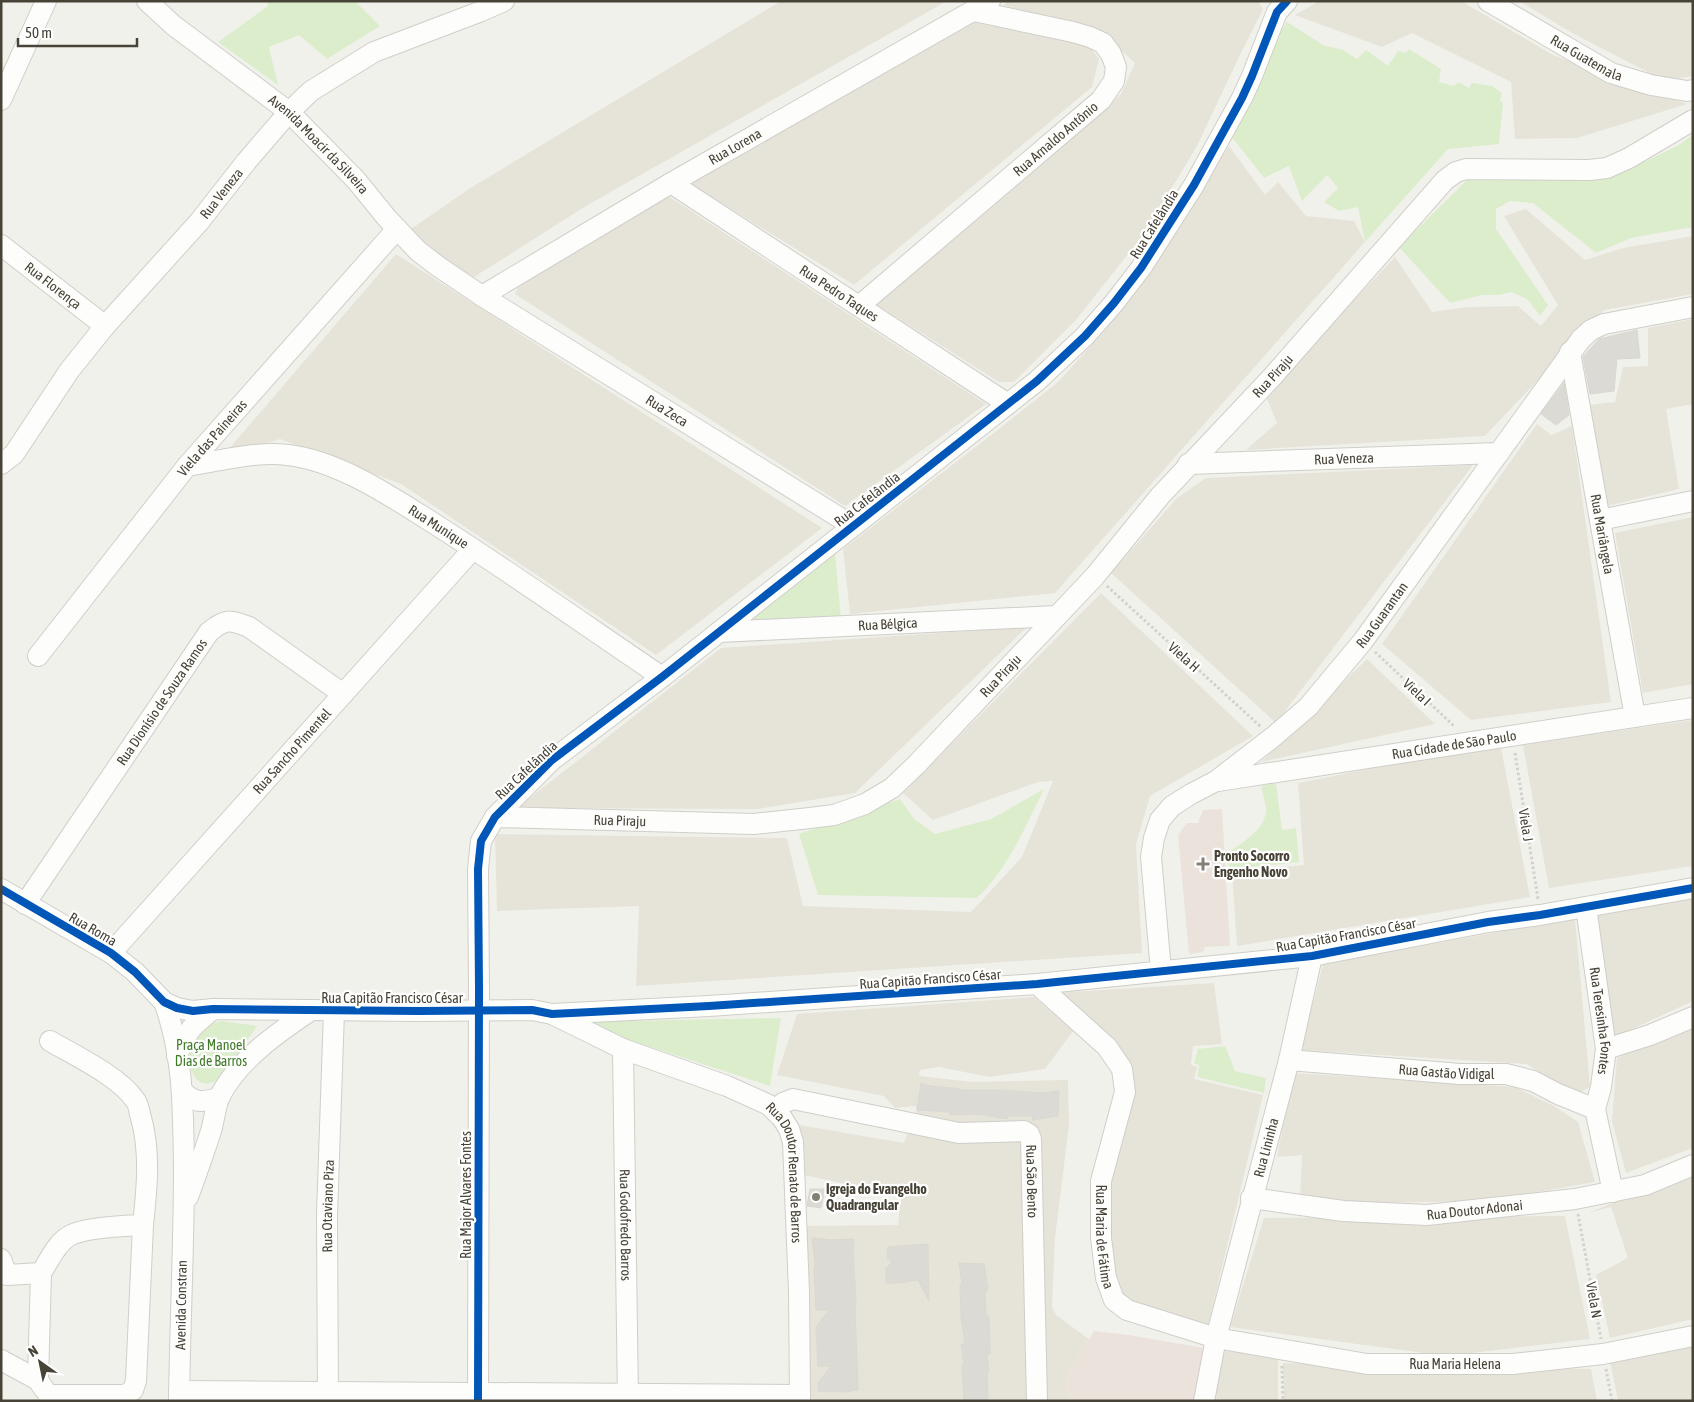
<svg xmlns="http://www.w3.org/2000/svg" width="1694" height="1402" viewBox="0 0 1694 1402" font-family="'Asap Condensed',sans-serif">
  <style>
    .residential { fill: #e6e3d9 }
    .medical { fill: #ece2dc }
    .green { fill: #dcedcc }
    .building { fill: #dbdad4; stroke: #dad8d1 }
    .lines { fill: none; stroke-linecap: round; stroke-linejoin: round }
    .minor-casing { stroke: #cfcec9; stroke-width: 22 }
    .path { stroke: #d2d1ca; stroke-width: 3; stroke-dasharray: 2.5 2.5; stroke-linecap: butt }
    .minor { stroke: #fdfdfc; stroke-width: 20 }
    .cycleway-casing { stroke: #fff; stroke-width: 11 }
    .cycleway { stroke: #0057b8; stroke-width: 8 }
    .poi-dot { fill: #838076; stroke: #fff; stroke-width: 2 }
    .labels { text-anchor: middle; stroke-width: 4.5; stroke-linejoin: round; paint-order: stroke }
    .street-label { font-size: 14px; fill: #484337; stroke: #fff }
    .poi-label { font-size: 14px; font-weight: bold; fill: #484337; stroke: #fff; text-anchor: start }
    .park-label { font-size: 14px; fill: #407c28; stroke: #fff }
  </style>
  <rect width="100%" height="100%" fill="#f1f1ec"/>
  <g class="residential">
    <path d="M781 1H947L586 206 471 279 408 231 472 187Z"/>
    <path d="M1008 1H1258L1263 9 1238 59 1197 146 1144 234 1075 321 1014 382H999L874 303 1079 133 1121 94 1135 63 1100 31 1003 5Z"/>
    <path d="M1319 1H1461L1553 55 1687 104 1577 138 1515 139 1511 82 1412 33 1382 47 1295 15Z"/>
    <path d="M1519 1H1693V76L1665 81 1574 34Z"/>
    <path d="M968 21 1089 46 1099 59 1092 87 854 285 688 182Z"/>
    <path d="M1229 146 1265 195 1278 182 1306 216 1354 221 1365 242 1055 593 850 614 843 549 999 429 1058 382 1106 329Z"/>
    <path d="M665 194 986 404 845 506 515 294 521 279Z"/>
    <path d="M1526 209 1585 260 1623 248 1693 236V294L1604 310 1485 436 1246 450 1277 423 1265 394 1395 257 1432 312 1467 307 1518 306 1541 326 1558 305 1504 216Z"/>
    <path d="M396 254 822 528 656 655 401 484 280 439 222 457Z"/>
    <path d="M1693 319V404L1666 409 1679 489 1607 506 1590 405 1615 402 1623 367 1648 366V328Z"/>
    <path d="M1537 424 1551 435 1572 426 1611 702 1471 720 1382 644Z"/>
    <path d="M1473 465 1276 723 1111 573 1177 498 1206 478Z"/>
    <path d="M1693 517V684L1643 693 1615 533Z"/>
    <path d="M1101 593 1253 736 1150 796 1136 844 1142 953 636 986 639 906 497 911 495 834 787 838 803 906 971 912 1022 857 1053 781 1038 782 933 820 903 793Z"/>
    <path d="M1027 627 855 793 758 809 517 808 721 648Z"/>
    <path d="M1367 659 1435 724 1261 762Z"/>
    <path d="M1693 720V866L1549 888 1523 745Z"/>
    <path d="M1500 743 1530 897 1237 946 1232 872 1304 865 1298 783Z"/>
    <path d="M1693 898V1001L1615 1037 1596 916Z"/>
    <path d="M1575 918 1590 1087 1580 1092 1558 1084 1527 1064 1301 1050 1323 964Z"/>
    <path d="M1214 983 1222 1044 1193 1046 1191 1065 1197 1067 1194 1079 1263 1095 1207 1330 1129 1304 1111 1278 1109 1170 1130 1095 1055 993Z"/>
    <path d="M1034 997 1073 1031 1045 1069 989 1077 939 1067 920 1070 919 1076 973 1082 1068 1080 1069 1125 1055 1238 1052 1306 1056 1315 1089 1339 1068 1374 1066 1387 1072 1401H810L805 1226 898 1225 901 1196 804 1175 799 1125 904 1143 916 1113V1106L895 1108 884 1096 777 1075 797 1014Z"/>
    <path d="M1693 1023V1148L1626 1173 1612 1121 1617 1058Z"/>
    <path d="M1293 1073 1515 1087 1554 1106 1578 1122 1595 1182 1485 1201 1366 1203 1300 1197 1302 1155 1277 1157Z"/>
    <path d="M1693 1171V1319L1610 1338 1596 1275 1628 1258 1611 1207 1588 1213Z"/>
    <path d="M1565 1216 1590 1339 1446 1356 1230 1327 1264 1218Z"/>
    <path d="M1693 1345V1401H1618L1610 1361Z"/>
    <path d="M1221 1351 1278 1355V1401H1216Z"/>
    <path d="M1283 1363 1591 1369 1597 1401H1284Z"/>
  </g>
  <g class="medical">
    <path d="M1222 809 1230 946 1205 947 1203 952 1189 954 1178 835 1187 823H1198L1203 810Z"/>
    <path d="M1094 1331 1129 1335 1221 1351 1216 1401H1072L1066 1387 1068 1374Z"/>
  </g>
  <g class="green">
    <path d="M267 1H355L380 26 327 59 299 35 269 47 278 85 218 42 268 6Z"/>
    <path d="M1287 22 1323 45 1343 50 1357 59 1366 50 1388 66 1398 51 1406 53 1409 49 1441 69 1439 82 1454 86 1458 82 1469 88 1472 83 1492 86 1502 93 1500 100 1503 103 1499 144 1448 149 1365 242 1358 207 1339 211 1324 202 1338 188 1327 175 1302 201 1289 166 1264 178 1231 136 1252 101 1271 57 1276 37Z"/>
    <path d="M1693 135V227L1631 238 1596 253 1533 203 1510 201 1496 209V229L1548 305 1540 316 1527 299 1511 292 1499 295H1482L1450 303 1399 247 1471 176 1537 178 1613 177 1677 146Z"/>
    <path d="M834 544 841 618 727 629Z"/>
    <path d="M1276 783 1282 830 1296 828 1299 862 1229 870 1227 853C1241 844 1266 829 1266 810 1266 802 1262 793 1261 786Z"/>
    <path d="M1044 789C1026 825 1007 871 977 898L818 895 799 834 900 799 914 819 935 834 991 819Z"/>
    <path d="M781 1018 770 1086 574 1022Z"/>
    <path d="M222 1021 257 1026C249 1038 241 1049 232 1060 226 1067 223 1076 215 1081 192 1094 185 1057 192 1042 194 1037 203 1029 208 1025 211 1023 218 1022 222 1021Z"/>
    <path d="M1225 1046 1235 1071 1266 1078 1264 1093 1197 1077 1199 1065 1194 1063 1198 1049Z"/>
  </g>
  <g class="building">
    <path d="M1637 330 1640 358 1617 359 1614 391 1590 394 1583 357 1599 339Z"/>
    <path d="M1564 383 1569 415 1556 425 1541 414Z"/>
    <path d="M921 1083 930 1086 960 1089V1090H996L1044 1093 1059 1091 1058 1116 1032 1120 1033 1116H1008L1007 1119 978 1114 951 1115 949 1112 917 1110Z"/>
    <path d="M810 1189H825L821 1208 807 1206Z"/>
    <path d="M812 1238 831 1240 854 1239 853 1252 856 1300 855 1307 858 1390 844 1392 818 1391V1383L831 1366H818L816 1327 829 1310H816L814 1271 815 1263Z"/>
    <path d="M928 1244 929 1301 918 1280 899 1283H886V1268L892 1262 887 1258 888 1247Z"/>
    <path d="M959 1263 984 1264 988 1290 985 1293 986 1315 989 1317 990 1344V1354L987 1355 989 1371 987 1374 988 1401H964L962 1366 964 1365 961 1344H965L961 1317 960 1285 962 1284Z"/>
  </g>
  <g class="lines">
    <defs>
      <g id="minor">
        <path id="s1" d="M147 1 173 25 289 112 356 180 386 217 418 251 439 267 482 296 853 526"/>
        <path id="s2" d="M1488 1 1611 73 1651 85 1687 91 1693 90"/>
        <path d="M1 100 46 1"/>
        <path id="s3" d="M671 183 1008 404"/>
        <path id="s4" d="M1 245 105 326"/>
        <path id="s5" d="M482 296 671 183 990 1"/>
        <path id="s6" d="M859 306 1101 100 1114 81 1116 67 1111 54 1103 43 1090 37 1073 32 974 11"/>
        <path id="s7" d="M1570 352 1635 717"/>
        <path id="s8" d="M1 464 14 454 69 371 105 326 199 222 246 162 289 112 311 91 374 52 479 12 504 1"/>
        <path id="s9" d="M1188 464 1499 453"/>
        <path id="s10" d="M187 466C220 461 255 451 288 455 341 461 398 501 441 528 516 576 588 627 662 677"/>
        <path d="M1600 520 1693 501"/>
        <path id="s11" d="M719 632 1056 616"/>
        <path id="s12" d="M38 656 187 466 397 229"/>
        <path id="s13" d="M1218 781 1693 708"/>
        <path id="s14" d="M495 817 754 824 810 818 834 815 865 804 892 788 917 764 1095 576 1160 496 1273 376 1445 180 1456 172 1466 169 1589 170 1607 168 1629 158 1693 120"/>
        <path d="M1 889 111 953 135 972 164 1002 177 1008 193 1011 213 1009 418 1011 532 1010 552 1014 709 1006 1037 984 1312 956 1488 922 1540 915 1693 888"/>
        <path id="s15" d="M25 904 209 632C225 619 229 619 249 627L343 694"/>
        <path id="s16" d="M1586 907 1606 1049 1601 1087 1595 1109 1613 1192"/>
        <path id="s17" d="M111 953 473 549"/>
        <path id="s18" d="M1161 971 1151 857 1154 838 1160 820 1172 806 1191 794 1216 781 1273 737 1308 707 1363 641 1581 339 1591 330 1604 324 1693 307"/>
        <path id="s19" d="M1037 984 1107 1047 1122 1069 1125 1092 1101 1181V1238L1106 1278 1114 1300 1127 1310 1216 1338 1367 1364H1513L1603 1354 1693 1336"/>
        <path d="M164 1002C184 1056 183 1111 184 1168 184 1245 180 1323 179 1401"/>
        <path id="s20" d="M554 1015 623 1049 727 1086 769 1105 782 1118 789 1129 793 1142 799 1292 800 1401"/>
        <path d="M50 1041C74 1055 120 1077 135 1100 138 1103 139 1110 140 1114 151 1151 147 1188 143 1225"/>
        <path id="s21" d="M623 1049 628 1401"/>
        <path d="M1606 1049 1650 1035 1693 1017"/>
        <path d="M177 1056C187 1030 192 1026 213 1009"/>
        <path id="s22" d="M1289 1060 1460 1074H1506L1533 1081 1558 1094 1595 1109"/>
        <path d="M183 1092C197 1104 202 1102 219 1098"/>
        <path id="s23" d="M775 1111 783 1103 793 1099 959 1133 1024 1131 1029 1134 1031 1139 1037 1401"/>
        <path d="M188 1197C196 1175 204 1153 211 1131 214 1121 215 1108 219 1098 237 1061 277 1033 310 1011"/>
        <path id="s24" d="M1251 1198 1343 1211 1427 1215 1575 1199 1645 1185 1693 1165"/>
        <path d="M1 1259 7 1275 41 1273 38 1380"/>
        <path d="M41 1273C49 1261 56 1244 69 1236 85 1227 124 1226 143 1225L136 1381 133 1390 125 1395H48"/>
        <path d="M1 1360 38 1380 44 1389"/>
        <path d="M179 1391 800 1395"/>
        <path id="s25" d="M328 1401 327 1215 334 1011"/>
        <path d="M478 1401 479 989 478 869 481 841 495 817 552 760 662 677 1037 381 1085 336 1114 303 1141 268 1194 185 1242 98 1252 76 1277 12 1287 1"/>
        <path id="s26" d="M1204 1401 1216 1338 1289 1060 1312 956"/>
      </g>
    </defs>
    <use href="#minor" class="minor-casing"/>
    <g class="path">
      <path d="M1107 586 1261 727"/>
      <path d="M1375 652 1454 726"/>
      <path d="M1515 753 1538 899"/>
      <path d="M1578 1214 1601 1339"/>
      <path d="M1282 1366 1283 1401"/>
      <path d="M1606 1369 1612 1401"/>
    </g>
    <use href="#minor" class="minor"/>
    <defs>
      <g id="cycleway">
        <path d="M1 889 111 953 135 972 164 1002 177 1008 193 1011 213 1009 418 1011 532 1010 552 1014 709 1006 1037 984 1312 956 1488 922 1540 915 1693 888"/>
        <path d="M478 1401 479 989 478 869 481 841 495 817 552 760 662 677 1037 381 1085 336 1114 303 1141 268 1194 185 1242 98 1252 76 1277 12 1287 1"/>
      </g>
    </defs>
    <use href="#cycleway" class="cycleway-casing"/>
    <use href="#cycleway" class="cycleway"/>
  </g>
  <g class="poi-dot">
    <path d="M1200.5 856.5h5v5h5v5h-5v5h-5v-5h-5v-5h5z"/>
    <circle cx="816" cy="1197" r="5"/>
  </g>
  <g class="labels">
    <g class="street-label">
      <text dy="5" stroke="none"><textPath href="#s2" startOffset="114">Rua Guatemala</textPath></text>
      <text dy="5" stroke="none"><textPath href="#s6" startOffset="258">Rua Arnaldo Antônio</textPath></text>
      <text dy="5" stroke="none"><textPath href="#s1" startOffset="224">Avenida Moacir da Silveira</textPath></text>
      <text dy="5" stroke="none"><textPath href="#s5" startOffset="294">Rua Lorena</textPath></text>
      <text dy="5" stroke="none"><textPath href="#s8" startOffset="350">Rua Veneza</textPath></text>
      <text transform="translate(1154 224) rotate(-58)" y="5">Rua Cafelândia</text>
      <text dy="5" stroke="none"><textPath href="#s4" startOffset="66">Rua Florença</textPath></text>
      <text dy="5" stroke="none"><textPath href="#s3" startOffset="201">Rua Pedro Taques</textPath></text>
      <text dy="5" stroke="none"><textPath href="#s14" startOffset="965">Rua Piraju</textPath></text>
      <text dy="5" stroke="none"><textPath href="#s1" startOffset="666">Rua Zeca</textPath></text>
      <text dy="5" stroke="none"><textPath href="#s12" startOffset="279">Viela das Paineiras</textPath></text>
      <text dy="5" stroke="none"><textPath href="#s9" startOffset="156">Rua Veneza</textPath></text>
      <text transform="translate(867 499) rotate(-38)" y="5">Rua Cafelândia</text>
      <text dy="5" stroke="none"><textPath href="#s10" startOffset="270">Rua Munique</textPath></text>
      <text dy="5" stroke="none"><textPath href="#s7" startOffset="185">Rua Mariângela</textPath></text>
      <text dy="5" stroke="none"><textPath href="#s18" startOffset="458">Rua Guarantan</textPath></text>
      <text dy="5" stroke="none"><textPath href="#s11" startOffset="169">Rua Bélgica</textPath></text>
      <text transform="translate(1184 657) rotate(42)" y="5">Viela H</text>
      <text dy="5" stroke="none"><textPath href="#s14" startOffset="560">Rua Piraju</textPath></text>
      <text transform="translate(1417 692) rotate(43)" y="5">Viela I</text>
      <text dy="5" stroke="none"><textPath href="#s15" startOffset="244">Rua Dionísio de Souza Ramos</textPath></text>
      <text dy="5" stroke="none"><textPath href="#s13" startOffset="239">Rua Cidade de São Paulo</textPath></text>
      <text dy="5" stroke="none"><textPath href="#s17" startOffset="271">Rua Sancho Pimentel</textPath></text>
      <text transform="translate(526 770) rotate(-43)" y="5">Rua Cafelândia</text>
      <text dy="5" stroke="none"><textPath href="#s14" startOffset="125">Rua Piraju</textPath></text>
      <text transform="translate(1526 825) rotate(81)" y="5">Viela J</text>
      <text transform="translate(93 929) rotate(30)" y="5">Rua Roma</text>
      <text transform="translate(1346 935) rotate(-10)" y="5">Rua Capitão Francisco César</text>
      <text transform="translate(930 979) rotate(-4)" y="5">Rua Capitão Francisco César</text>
      <text x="392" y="1003">Rua Capitão Francisco César</text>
      <text dy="5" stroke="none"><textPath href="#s16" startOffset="115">Rua Teresinha Fontes</textPath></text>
      <text dy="5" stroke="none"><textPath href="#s22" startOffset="158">Rua Gastão Vidigal</textPath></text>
      <text dy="5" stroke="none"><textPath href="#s26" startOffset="261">Rua Lininha</textPath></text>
      <text dy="5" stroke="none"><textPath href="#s20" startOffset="306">Rua Doutor Renato de Barros</textPath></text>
      <text dy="5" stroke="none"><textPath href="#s23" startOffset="310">Rua São Bento</textPath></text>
      <text transform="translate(466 1195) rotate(-90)" y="5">Rua Major Alvares Fontes</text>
      <text dy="5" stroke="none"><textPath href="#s25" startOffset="195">Rua Otaviano Piza</textPath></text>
      <text dy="5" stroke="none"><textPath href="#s24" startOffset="225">Rua Doutor Adonai</textPath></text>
      <text dy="5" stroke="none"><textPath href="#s21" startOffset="176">Rua Godofredo Barros</textPath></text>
      <text dy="5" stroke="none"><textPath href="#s19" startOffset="292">Rua Maria de Fátima</textPath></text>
      <text transform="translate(1594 1300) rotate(80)" y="5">Viela N</text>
      <text transform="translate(181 1305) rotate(-89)" y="5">Avenida Constran</text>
      <text dy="5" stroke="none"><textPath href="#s19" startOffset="708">Rua Maria Helena</textPath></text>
    </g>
    <g class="poi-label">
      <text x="1214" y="861">Pronto Socorro<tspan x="1214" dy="16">Engenho Novo</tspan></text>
      <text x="826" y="1194">Igreja do Evangelho<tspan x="826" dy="16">Quadrangular</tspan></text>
    </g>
    <g class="park-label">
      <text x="211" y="1050">Praça Manoel<tspan x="211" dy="16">Dias de Barros</tspan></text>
    </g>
  </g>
  <rect width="1694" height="1402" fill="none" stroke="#484337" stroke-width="5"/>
  <g transform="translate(40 1362) rotate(327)" stroke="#ffffff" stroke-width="4" paint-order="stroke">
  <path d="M0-4L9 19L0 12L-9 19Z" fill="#484337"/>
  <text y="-8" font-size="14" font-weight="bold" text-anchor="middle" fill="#484337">N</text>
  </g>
  <path d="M18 38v8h119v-8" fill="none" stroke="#484337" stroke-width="2.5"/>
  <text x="25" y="38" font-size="15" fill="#484337" stroke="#ffffff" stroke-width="4" paint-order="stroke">50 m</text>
</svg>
